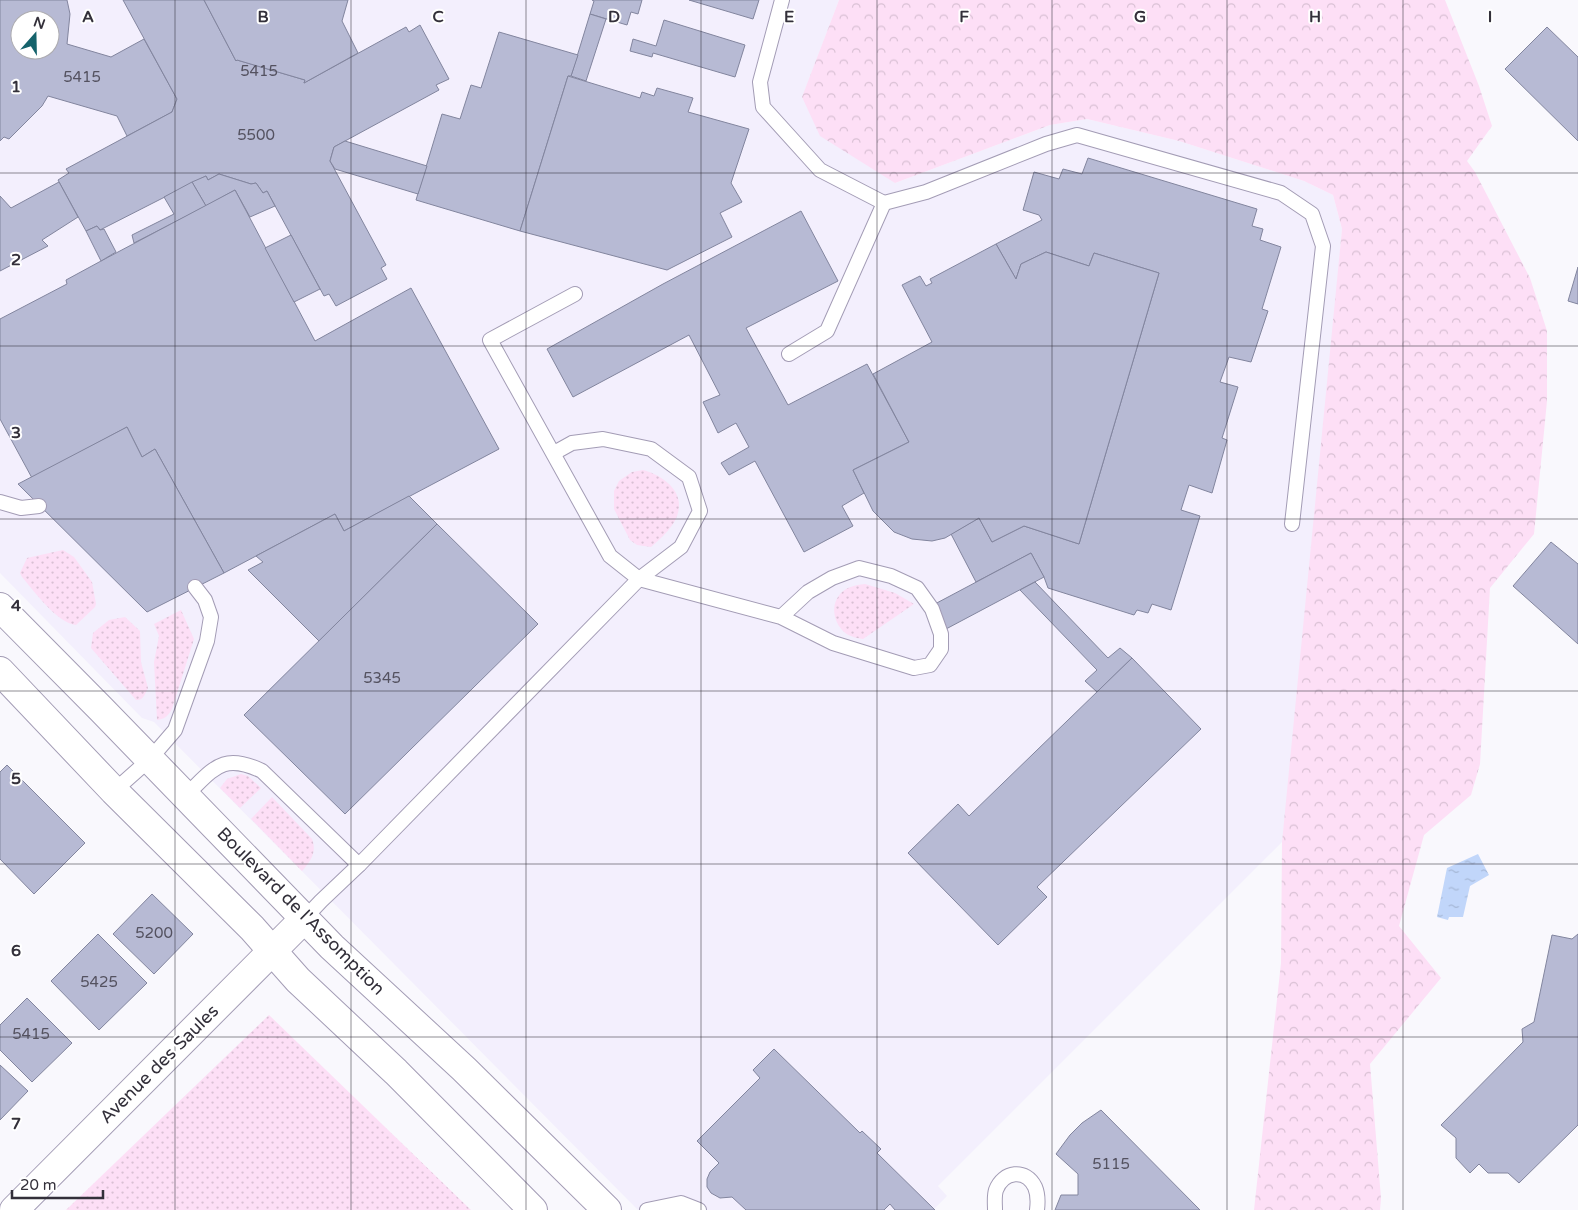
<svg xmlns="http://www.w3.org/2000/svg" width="1578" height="1210" viewBox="0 0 1578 1210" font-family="'Varela Round',sans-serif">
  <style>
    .built { fill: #f3effd; fill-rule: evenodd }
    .grass { fill: url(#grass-dots) }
    .park { fill: url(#park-crowns) }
    .water { fill: url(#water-ripples) }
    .building { fill: #b7bad4; stroke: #82859e; fill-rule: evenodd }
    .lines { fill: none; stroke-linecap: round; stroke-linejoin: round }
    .service-casing { stroke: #a39cb5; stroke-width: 16 }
    .minor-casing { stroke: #a39cb5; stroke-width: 30 }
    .tertiary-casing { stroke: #a39cb5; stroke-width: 30 }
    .service { stroke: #fff; stroke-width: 14 }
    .minor { stroke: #fff; stroke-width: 28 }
    .tertiary { stroke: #fff; stroke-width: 28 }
    .grid { fill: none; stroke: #33303a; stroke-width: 1; stroke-opacity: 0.55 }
    .labels { text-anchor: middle; stroke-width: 4; stroke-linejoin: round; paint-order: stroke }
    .number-label { font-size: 15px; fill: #545260 }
    .street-label { font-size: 18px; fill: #33303a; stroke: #fff }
    .grid-label { font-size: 16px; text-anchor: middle; font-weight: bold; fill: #33303a; stroke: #fff; stroke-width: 4; stroke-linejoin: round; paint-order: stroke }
  </style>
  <defs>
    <pattern id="grass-dots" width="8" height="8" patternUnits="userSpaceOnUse" patternTransform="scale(1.25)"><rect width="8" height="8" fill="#fddff6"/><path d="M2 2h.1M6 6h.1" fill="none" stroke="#d9c0d4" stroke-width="1.8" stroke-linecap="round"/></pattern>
    <pattern id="park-crowns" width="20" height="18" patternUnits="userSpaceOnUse" patternTransform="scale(1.25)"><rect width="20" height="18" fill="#fddff6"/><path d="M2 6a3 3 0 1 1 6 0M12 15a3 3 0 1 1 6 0" fill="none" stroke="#d9c0d4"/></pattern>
    <pattern id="water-ripples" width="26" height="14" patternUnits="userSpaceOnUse" patternTransform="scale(1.25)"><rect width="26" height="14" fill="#c1d6fa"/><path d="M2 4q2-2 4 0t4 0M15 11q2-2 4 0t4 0" fill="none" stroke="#a6b8d7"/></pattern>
  </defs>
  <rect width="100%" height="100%" fill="#f9f8fd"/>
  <path class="built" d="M0 0H839L802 98 895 183 1050 125 1087 119 1179 141 1304 181 1333 195 1342 229 1309 620 1282 842 938 1186 947 1196 933 1210H638L154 722 142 718 0 573ZM20 20H50V50H20Z"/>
  <g class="grass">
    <path d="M643 470C668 477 690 497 673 524 667 533 659 540 651 547L637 545 630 540 614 509V491L619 481 632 472Z"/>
    <path d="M63 550 74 557 92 582 96 604 95 607 76 625C57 623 34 591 22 577L20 573 27 558Z"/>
    <path d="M865 584 895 593 914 604 863 639C859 638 855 638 851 636 837 631 829 610 838 597 844 587 855 585 865 584Z"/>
    <path d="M181 610 194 639 172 709C168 716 165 719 157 720L154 662 159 636 154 624Z"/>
    <path d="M125 617 140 631 141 662 148 688C145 694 143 701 136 700L91 648 93 633 109 620Z"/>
    <path d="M241 774 248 776 261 788 240 808 220 788 227 779Z"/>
    <path d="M272 797 312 839C317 852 311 861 302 871L251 819Z"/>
    <path d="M269 1015 471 1210H66Z"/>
  </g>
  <path class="park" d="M839 0H1445L1479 86 1492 126 1467 161 1475 172 1530 278 1547 331V401L1534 534 1490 588 1480 764 1471 795 1424 835 1399 926 1441 978 1370 1064 1381 1198 1380 1210H1254L1281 963 1282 842 1342 229 1333 195 1304 181 1179 141 1087 119 1050 125 895 183 820 136 802 97Z"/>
  <path class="water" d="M1478 854 1489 875 1470 886 1463 917H1449L1448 920 1437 917 1447 868Z"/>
  <g class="building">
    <path d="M0 0H67L70 14 67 44 111 57 144 39 177 99 172 112 127 136 117 116 48 96 42 106 9 139 4 137 0 141ZM20 20H50V50H20Z"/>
    <path d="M123 0H204L236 61 237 60 305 80 304 83 406 27 409 32 420 25 449 79 436 85 439 90 334 147 330 161 386 265 381 268 387 279 336 306 329 294 324 296 267 191 263 193 256 183 251 184 219 174 208 180 206 176 100 230 97 226 86 231 58 180 69 173 66 169 172 112 177 99Z"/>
    <path d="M204 0H348L342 21 358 53 304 83 305 80 237 60 236 61Z"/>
    <path d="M592 0H642L638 14 631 12 627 25 590 14 594 1Z"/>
    <path d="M689 0H759L753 19Z"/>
    <path d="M590 14 606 19 586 81 571 76Z"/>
    <path d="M664 20 745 45 735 77 653 53 652 57 630 51 633 39 656 46Z"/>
    <path d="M1547 27 1578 57V141L1505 69Z"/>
    <path d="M499 32 578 55 571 76H568L520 231 416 200 442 114 460 119 471 85 481 88Z"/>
    <path d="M568 76 640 98 642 92 654 96 657 88 693 98 688 112 749 129 731 183 742 202 720 213 732 237 667 270 520 231Z"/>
    <path d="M345 141 427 166 418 194 335 169 330 161 334 147Z"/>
    <path d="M1088 158 1257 209 1252 226 1263 229 1260 240 1281 247 1262 309 1268 311 1251 362 1229 357 1220 382 1238 387 1222 438 1227 440 1212 493 1189 485 1181 510 1200 516 1171 610 1152 604 1148 613 1137 610 1134 615 1048 588 1044 577 1031 553 976 582 951 534 979 518 992 542 1024 526 1079 544 1159 273 1094 253 1089 266 1046 252 1021 264 1016 279 996 244 1042 220 1039 215 1023 210 1034 172 1059 179 1063 169 1082 174Z"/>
    <path d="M219 174 251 184 256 183 263 193 267 191 275 206 250 217 235 190 206 206 192 182 206 176 208 180Z"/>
    <path d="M59 182 78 217 42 240 48 246 0 271V196L11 208Z"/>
    <path d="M192 182 206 206 134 243 132 235 174 214 164 197Z"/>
    <path d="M235 190 315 341 411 288 499 449 344 531 335 514 224 573 155 449 142 457 127 427 32 478 0 419V319L67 284 66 280 101 261Z"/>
    <path d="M801 211 838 281 746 328 788 405 867 364 909 442 853 470 864 493 842 506 853 526 804 552 755 461 729 475 721 463 749 447 736 423 718 433 703 402 720 395 689 335 573 397 547 349 663 284Z"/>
    <path d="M97 226 100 230 104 229 116 252 101 261 86 231Z"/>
    <path d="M291 235 320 289 294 302 265 248Z"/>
    <path d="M996 244 1016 279 1021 264 1046 252 1089 266 1094 253 1159 273 1079 544 1024 526 992 542 979 518 945 538 932 541 912 539 894 532 873 511 853 470 909 442 873 374 932 342 902 285 920 276 926 286 932 283 930 279Z"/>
    <path d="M1578 267V304L1568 301Z"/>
    <path d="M127 427 142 457 155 449 224 573 147 612 18 484Z"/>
    <path d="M409 496 437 524 319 641 248 570 263 562 256 556 335 514 344 531Z"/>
    <path d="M437 524 538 624 345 814 244 715Z"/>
    <path d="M1551 542 1578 564V644L1513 586Z"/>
    <path d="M1031 553 1044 577 946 629 933 605Z"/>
    <path d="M1035 582 1108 658 1120 648 1132 658 1097 692 1085 681 1097 670 1020 590Z"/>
    <path d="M1132 658 1201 729 1037 887 1047 897 998 945 908 853 958 804 969 816Z"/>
    <path d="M7 765 85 843 34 894 0 859V772Z"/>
    <path d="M152 894 193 934 154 974 113 934Z"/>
    <path d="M98 934 147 983 99 1030 51 981Z"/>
    <path d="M1578 934V1125L1519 1183 1508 1173H1488L1479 1164 1470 1173 1456 1158V1138L1441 1125 1523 1042 1522 1029 1534 1022 1552 935 1572 939Z"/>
    <path d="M27 998 72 1043 32 1082 0 1050V1025Z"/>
    <path d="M774 1049 860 1133 862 1131 881 1149 877 1153 935 1210H895L890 1204 884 1210H746L732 1197 720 1198 711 1193 707 1187V1179L710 1172 719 1163 697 1141 760 1078 753 1070Z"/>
    <path d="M0 1065 28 1091 0 1120Z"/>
    <path d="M1101 1110 1200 1210H1055L1061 1195H1078V1174L1056 1154 1070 1135 1082 1123Z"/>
  </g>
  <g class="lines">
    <defs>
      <g id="service">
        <path d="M782 0 760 82 763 107 820 170 884 203 926 192 1046 144 1077 135 1281 193 1312 214 1323 246 1292 524"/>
        <path d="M575 294 490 340 610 556 639 579 781 617 833 643 914 668 930 665 941 649V634L932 609 917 588 891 576 859 568 832 578 808 592 781 617"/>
        <path d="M789 354 827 331 884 203"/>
        <path d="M0 502 21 508 39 506"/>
        <path d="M114 791 150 759 175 730 207 641 211 617 205 600 195 587"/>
        <path d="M186 795C214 769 222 752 262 771L359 865"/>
        <path d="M305 918 321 901 359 865 639 579 681 547 700 511 689 477 651 449 603 439 572 443 554 453"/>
        <path d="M647 1210 681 1203 699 1210"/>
        <path d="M995 1210C995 1204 994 1196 996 1190 1003 1171 1026 1168 1035 1187 1038 1194 1038 1202 1037 1210"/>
      </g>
      <path id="minor" d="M14 1210 305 918"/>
      <g id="tertiary">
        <path d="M0 607 101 709 332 947 464 1069 607 1210"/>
        <path d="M0 671 114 791 252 928 298 980 396 1072 533 1210"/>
      </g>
    </defs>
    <use href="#service" class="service-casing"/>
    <use href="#minor" class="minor-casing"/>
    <use href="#tertiary" class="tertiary-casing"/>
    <use href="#service" class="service"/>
    <use href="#minor" class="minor"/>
    <use href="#tertiary" class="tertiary"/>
  </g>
  <path class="grid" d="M175 0V1210M351 0V1210M526 0V1210M701 0V1210M877 0V1210M1052 0V1210M1227 0V1210M1403 0V1210M0 173H1578M0 346H1578M0 519H1578M0 691H1578M0 864H1578M0 1037H1578"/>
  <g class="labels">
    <g class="number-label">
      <text x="259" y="76">5415</text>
      <text x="82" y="82">5415</text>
      <text x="256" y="140">5500</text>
      <text x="382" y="683">5345</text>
      <text x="154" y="938">5200</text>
      <text x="99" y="987">5425</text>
      <text x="31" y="1039">5415</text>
      <text x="1111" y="1169">5115</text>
    </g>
    <g class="street-label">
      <text transform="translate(301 911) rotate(45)" y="6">Boulevard de l'Assomption</text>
      <text transform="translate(159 1064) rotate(-45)" y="6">Avenue des Saules</text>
    </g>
  </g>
  <g class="grid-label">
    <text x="88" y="22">A</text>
    <text x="263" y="22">B</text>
    <text x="438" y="22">C</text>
    <text x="614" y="22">D</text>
    <text x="789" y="22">E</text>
    <text x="964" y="22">F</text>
    <text x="1140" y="22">G</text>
    <text x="1315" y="22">H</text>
    <text x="1490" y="22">I</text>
    <text x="16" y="92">1</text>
    <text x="16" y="265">2</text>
    <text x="16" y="438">3</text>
    <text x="16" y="611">4</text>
    <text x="16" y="784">5</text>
    <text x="16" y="956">6</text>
    <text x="16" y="1129">7</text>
  </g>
  <g transform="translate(35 35) rotate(20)"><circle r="24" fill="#ffffff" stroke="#adacb0"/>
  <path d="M0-4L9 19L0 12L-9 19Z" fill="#15636c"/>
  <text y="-8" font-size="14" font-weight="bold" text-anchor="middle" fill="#33303a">N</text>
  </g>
  <path d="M12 1190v8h91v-8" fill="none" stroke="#33303a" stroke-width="2.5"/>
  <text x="20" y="1190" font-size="15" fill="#33303a" stroke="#ffffff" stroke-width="4" paint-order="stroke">20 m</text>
</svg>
